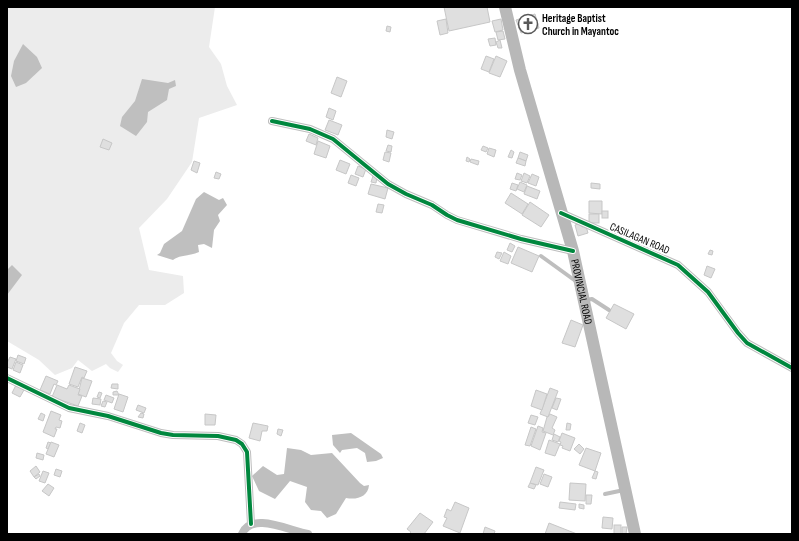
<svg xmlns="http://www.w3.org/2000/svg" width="799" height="541" viewBox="0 0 799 541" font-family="'Sofia Sans Condensed',sans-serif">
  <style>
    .green { fill: #ececec }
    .water { fill: #bfbfbf }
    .building { fill: #dfdfdf; stroke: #c7c7c7 }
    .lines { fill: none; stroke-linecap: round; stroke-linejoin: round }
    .lane { stroke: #bebebe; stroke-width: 4 }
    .street { stroke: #bebebe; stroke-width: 8 }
    .secondary { stroke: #b8b8b8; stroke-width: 12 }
    .cycleway-casing { stroke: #fff; stroke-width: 6 }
    .cycleway { stroke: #00873e; stroke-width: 4 }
    .labels { text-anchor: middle; stroke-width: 4; stroke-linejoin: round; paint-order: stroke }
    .poi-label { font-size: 11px; font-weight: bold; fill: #000; stroke: #fff; text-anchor: start }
    .street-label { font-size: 11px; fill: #000; stroke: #fff }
  </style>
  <rect width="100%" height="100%" fill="#fff"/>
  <path class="green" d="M7 7H215L209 47 221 64 227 86 237 105 199 118 192 162 167 199 139 228 149 270 183 276 184 293 165 305H139L124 323 111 353 117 361 123 365 118 372 110 368 106 364 92 371 78 360 72 368 55 375 39 360 7 341Z"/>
  <g class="water">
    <path d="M23 44 37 57 42 68 26 83 16 87 11 76 14 61Z"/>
    <path d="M142 79 168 83 175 80 176 86 169 89 167 100 148 112 147 122 136 136 120 126 122 117 135 101Z"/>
    <path d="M204 192 219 200 223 198 227 205 218 215 220 221 214 230 212 248 204 244 198 245 199 252C190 256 179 255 173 260L157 255 160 253 164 244 182 231 196 199Z"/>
    <path d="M12 265 22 275 7 295V270Z"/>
    <path d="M351 433 381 454 383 458 376 461 367 462 365 453 357 448 342 450 340 453 333 445 332 435Z"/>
    <path d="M287 448 301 450 311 455 332 453 360 483 364 486 369 485C368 497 357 500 346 498L336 514 327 518 321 511 311 510 305 502 307 487 290 481 275 499 259 491 252 476 263 466 277 475 284 474Z"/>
  </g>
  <g class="building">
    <path d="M444 7H487L490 22 449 31Z"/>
    <path d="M535 14 539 28 521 33 516 20Z"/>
    <path d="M446 19 448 33 440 35 437 21Z"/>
    <path d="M501 19 503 30 495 32 492 21Z"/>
    <path d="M387 26 391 27 390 32 386 31Z"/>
    <path d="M503 31 505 39 498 40 496 32Z"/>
    <path d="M495 38 496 45 490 46 488 39Z"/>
    <path d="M500 40 502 48H498L496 42Z"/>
    <path d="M486 56 494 59 489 72 481 69Z"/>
    <path d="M496 56 507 61 500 77 489 73Z"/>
    <path d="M337 77 347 81 341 97 331 93Z"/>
    <path d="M329 108 336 111 333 120 326 117Z"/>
    <path d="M329 120 342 125 338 135 325 130Z"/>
    <path d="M387 130 394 132 392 139 386 137Z"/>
    <path d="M309 134 318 138 316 145 306 141Z"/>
    <path d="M103 139 112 143 109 150 100 147Z"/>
    <path d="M318 141 330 146 326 158 314 154Z"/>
    <path d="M388 145 392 146 391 152 386 151Z"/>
    <path d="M483 146 488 148 486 152 481 150Z"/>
    <path d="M489 148 496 150 494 157 487 154Z"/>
    <path d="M511 150 514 152 512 158 508 157Z"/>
    <path d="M385 152 391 153 389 162 383 160Z"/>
    <path d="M520 152 528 155 526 161 518 158Z"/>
    <path d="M467 157 470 159 469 162 466 161Z"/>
    <path d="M518 158 526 161 525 166 516 163Z"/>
    <path d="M471 159 479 161 478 165 470 162Z"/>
    <path d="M340 160 350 164 346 174 336 170Z"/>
    <path d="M194 161 200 163 197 173 191 170Z"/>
    <path d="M358 166 366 169 363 177 355 174Z"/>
    <path d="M216 172 221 174 219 179 214 178Z"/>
    <path d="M517 173 522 175 520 180 515 179Z"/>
    <path d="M524 173 530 176 527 183 521 181Z"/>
    <path d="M532 174 539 177 536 186 528 183Z"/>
    <path d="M351 175 359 178 356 186 348 183Z"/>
    <path d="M373 176 377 177 376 183 371 182Z"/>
    <path d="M520 182 527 185 524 192 517 189Z"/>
    <path d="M512 183 518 185 516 191 510 189Z"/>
    <path d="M591 183 600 184V189L591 188Z"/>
    <path d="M371 184 388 188 385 199 368 194Z"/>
    <path d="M527 186 540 191 537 199 524 194Z"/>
    <path d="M511 193 528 204 522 214 505 203Z"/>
    <path d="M589 201H602V214L589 213Z"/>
    <path d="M530 202 549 215 541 227 522 215Z"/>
    <path d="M378 204 384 205 382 213 376 212Z"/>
    <rect x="602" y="211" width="6" height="7"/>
    <rect x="589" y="214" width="10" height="9"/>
    <path d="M581 223 582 227 586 226 588 233 578 236 575 225Z"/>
    <path d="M510 243 515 246 512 252 507 250Z"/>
    <path d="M518 247 539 256 532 272 511 263Z"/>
    <path d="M710 250 713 251 712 255 708 254Z"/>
    <path d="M497 252 502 253 499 259 495 257Z"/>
    <path d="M504 252 511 256 508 264 500 261Z"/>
    <path d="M707 266 715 269 711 278 704 275Z"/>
    <path d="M614 304 634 314 626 329 606 318Z"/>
    <path d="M571 320 583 325 575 347 562 343Z"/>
    <path d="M18 355 26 358 24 364 16 361Z"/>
    <path d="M10 357 16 359 12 369 7 367V363Z"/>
    <path d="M16 362 23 365 20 373 13 370Z"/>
    <path d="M75 367 87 371 84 378 82 377 78 387 69 384Z"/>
    <path d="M46 376 58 381 56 385 54 384 50 394 40 390Z"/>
    <path d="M82 378 92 381 86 397 78 394Z"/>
    <path d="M112 384H118V389L111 388Z"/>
    <path d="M16 385 24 390 20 397 12 393Z"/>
    <path d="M57 385 67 389 69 385 80 389 78 395 82 396 78 406 52 397Z"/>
    <path d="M550 388 558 391 548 417 540 414Z"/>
    <path d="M536 390 547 394 542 410 531 406Z"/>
    <path d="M117 391 119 395H113V392Z"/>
    <path d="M99 392 102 393 100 398 97 397Z"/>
    <path d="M119 394 128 397 123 412 114 409Z"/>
    <path d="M106 395 114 398 112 403 104 400Z"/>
    <path d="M93 398 101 399 100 405 92 404Z"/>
    <path d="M556 398 561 399 557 410 552 408Z"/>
    <path d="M103 401 107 402 105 407 101 406Z"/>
    <path d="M138 405 146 408 144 413 136 410Z"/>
    <path d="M51 411 61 415 59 420 62 421 60 428 56 427 55 429H57L54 437 43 432Z"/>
    <path d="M41 413 45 415 43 421 38 419Z"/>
    <path d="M141 413 144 414 143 418 138 417Z"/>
    <path d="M205 414 216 415 215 425H205Z"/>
    <path d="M550 414 557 417 552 428 555 430 553 435 543 431 547 417H548Z"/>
    <path d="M531 415 538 417 535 425 528 423Z"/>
    <path d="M80 423 85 425 82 433 77 431Z"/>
    <path d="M253 423 268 426 267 431H262L260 441 249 438Z"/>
    <path d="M567 423 571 424 570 430H566Z"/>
    <path d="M538 426 543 428 542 432 546 433 540 450 531 446Z"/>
    <path d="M531 427 536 429 530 446 525 445Z"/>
    <path d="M278 429 283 430 281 436 277 434Z"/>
    <path d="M562 433 575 438 570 451 562 448 563 446 560 445 561 442 559 441Z"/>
    <path d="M554 434 560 437 558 442 552 440Z"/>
    <path d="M549 440 560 444 555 456 545 453Z"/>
    <path d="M48 442 51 443 48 449 46 448Z"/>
    <path d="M51 442 59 445 54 457 46 454Z"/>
    <path d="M579 444 584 449 580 454 574 449Z"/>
    <path d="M586 448 601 453 595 471 579 465Z"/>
    <path d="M37 453 44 455 43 460 36 458Z"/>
    <path d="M36 466 40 472 34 477 30 471Z"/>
    <path d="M536 467 544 470 538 485 530 483Z"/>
    <path d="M56 469 62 471 60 477 54 475Z"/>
    <path d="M43 471 49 473 45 483 39 481Z"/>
    <path d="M595 471 598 472 596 479 592 478Z"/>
    <path d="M39 474 40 476 36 479 34 477Z"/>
    <path d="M544 474 552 477 548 487 540 484Z"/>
    <path d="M530 483 536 485 534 489 528 487Z"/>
    <path d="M570 483 586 484 585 501 569 500Z"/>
    <path d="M48 484 54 488 49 496 42 491Z"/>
    <path d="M586 495H592L591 504H586Z"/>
    <path d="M455 502 469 508 460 533 443 526 447 518 444 517 447 509 451 511Z"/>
    <path d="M560 502 576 504 575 510 559 508Z"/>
    <path d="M579 504 584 505V509L579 508Z"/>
    <path d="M420 513 433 522 424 534H409L411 532 407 529Z"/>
    <path d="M603 517 613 518 612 529 602 528Z"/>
    <path d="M549 523 577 534H545Z"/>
    <rect x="614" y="525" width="7" height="9"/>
    <path d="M485 527 495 531 494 534H483Z"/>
    <path d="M622 527H627L626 534H622Z"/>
  </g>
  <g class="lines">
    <g class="lane">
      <path d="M541 256 577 282"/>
      <path d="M586 300 592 299 609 310"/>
      <path d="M605 494 624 490"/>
    </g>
    <g class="street">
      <path d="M272 121 310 129 333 139 388 184 406 194 432 205 447 215 457 220 521 239 573 251"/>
      <path d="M561 213 678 265 708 292 738 333 747 343 792 368"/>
      <path d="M7 378 69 408 108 416 161 433 173 435 218 436 236 440 242 444 247 452 251 524"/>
      <path d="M242 534C251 511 290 531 308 534"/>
    </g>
    <path class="secondary" id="s1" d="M505 7 520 70 573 251 635 534"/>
    <defs>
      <g id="cycleway">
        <path d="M272 121 310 129 333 139 388 184 406 194 432 205 447 215 457 220 521 239 573 251"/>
        <path d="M561 213 678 265 708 292 738 333 747 343 792 368"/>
        <path d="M7 378 69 408 108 416 161 433 173 435 218 436 236 440 242 444 247 452 251 524"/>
      </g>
    </defs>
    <use href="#cycleway" class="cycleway-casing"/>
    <use href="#cycleway" class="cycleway"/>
  </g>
  <defs>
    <symbol id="church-ring" viewBox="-11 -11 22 22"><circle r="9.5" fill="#fff" stroke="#595959" stroke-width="1.5"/><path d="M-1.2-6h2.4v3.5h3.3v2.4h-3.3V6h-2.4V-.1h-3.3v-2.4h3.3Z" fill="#595959"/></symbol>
  </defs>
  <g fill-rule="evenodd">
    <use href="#church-ring" x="517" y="13" width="22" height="22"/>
  </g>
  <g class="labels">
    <g class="poi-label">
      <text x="542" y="22">Heritage Baptist<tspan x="542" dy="13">Church in Mayantoc</tspan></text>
    </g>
    <g class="street-label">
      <text transform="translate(640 238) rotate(23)" y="4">CASILAGAN ROAD</text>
      <text dy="4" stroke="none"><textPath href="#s1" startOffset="295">PROVINCIAL ROAD</textPath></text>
    </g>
  </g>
  <rect width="799" height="541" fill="none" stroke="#000000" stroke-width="16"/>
</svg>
